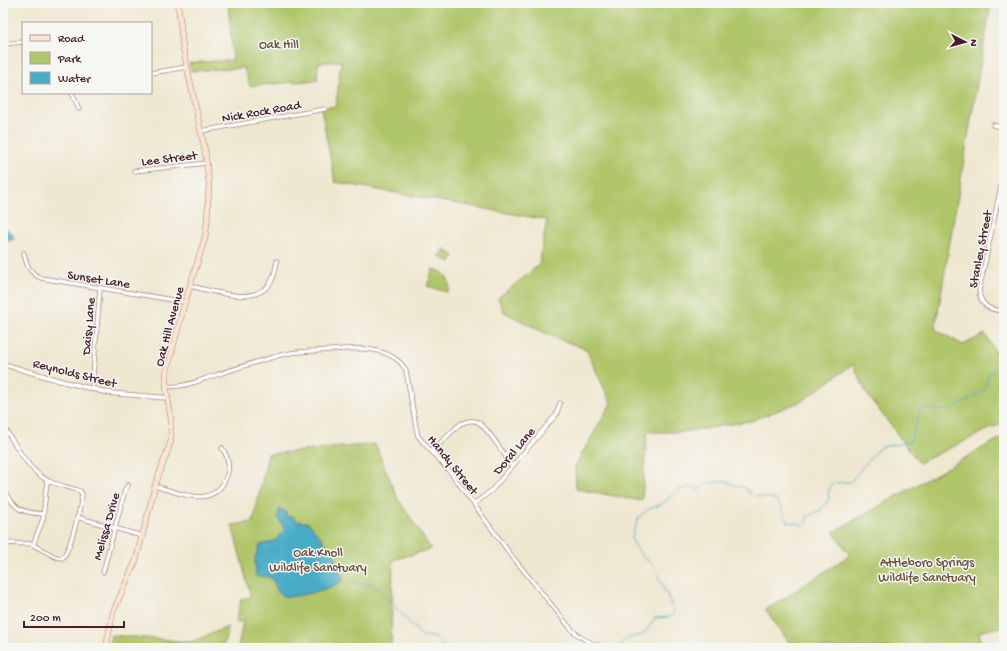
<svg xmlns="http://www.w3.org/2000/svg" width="1007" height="651" viewBox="0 0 1007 651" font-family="'Gochi Hand',sans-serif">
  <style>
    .green { fill: #b0c66b; stroke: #7d724b }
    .water { fill: #48acc7; stroke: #496679 }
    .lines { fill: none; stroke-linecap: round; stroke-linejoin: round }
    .stream { stroke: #48acc7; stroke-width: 1 }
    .minor-casing { stroke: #9c837e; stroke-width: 5 }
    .tertiary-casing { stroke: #9c837e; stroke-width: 5.5 }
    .secondary-casing { stroke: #9c837e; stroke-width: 6 }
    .minor { stroke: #fff; stroke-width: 3.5 }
    .tertiary { stroke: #fff; stroke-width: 4 }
    .secondary { stroke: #fde4d1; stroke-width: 5 }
    .labels { text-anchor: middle; stroke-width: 3; stroke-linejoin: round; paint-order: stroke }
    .park-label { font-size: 13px; fill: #69513e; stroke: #f6f6f2 }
    .street-label { font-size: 13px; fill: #4a1f2b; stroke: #f6f6f2 }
  </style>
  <rect width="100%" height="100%" fill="#f6f6f2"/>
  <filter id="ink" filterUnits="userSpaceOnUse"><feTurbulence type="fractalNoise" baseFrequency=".025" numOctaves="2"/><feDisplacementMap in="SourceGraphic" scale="8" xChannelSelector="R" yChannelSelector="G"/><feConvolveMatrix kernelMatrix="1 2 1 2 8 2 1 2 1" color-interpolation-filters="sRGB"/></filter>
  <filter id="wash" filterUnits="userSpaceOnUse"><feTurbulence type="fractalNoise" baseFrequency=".012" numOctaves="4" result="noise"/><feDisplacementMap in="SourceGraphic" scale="16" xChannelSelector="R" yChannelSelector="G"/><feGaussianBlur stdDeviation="0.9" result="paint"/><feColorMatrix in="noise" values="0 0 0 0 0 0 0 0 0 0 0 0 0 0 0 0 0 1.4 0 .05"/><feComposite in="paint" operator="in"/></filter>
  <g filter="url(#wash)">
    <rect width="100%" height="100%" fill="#efe7d0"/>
    <g class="green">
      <path d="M228 3H991L935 329 963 345 985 334 1001 361 1004 359V422L919 463 867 394 853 364 802 401 751 421 684 432H647L642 501 576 489 575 466 611 403 586 349 551 336 504 312 498 298 539 265 547 220 335 182 321 108 336 106 341 61 318 63 317 80 250 86 244 68 191 71 189 63 233 60Z"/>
      <path d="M444 249 454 256 450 263 439 256Z"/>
      <path d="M433 269C445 271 450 278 449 289L447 292 427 286Z"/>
      <path d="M1004 436V627L995 628 979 632 982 648H793L766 610 850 555 833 532Z"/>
      <path d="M375 444 398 499 431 549 393 560 391 648H238L243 621 236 623 241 599 251 597 232 525 253 522 268 454Z"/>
      <path d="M228 627 223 648H109L111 635 191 642Z"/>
    </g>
    <g class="water">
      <path d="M3 226 12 233 14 239 9 241H3Z"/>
      <path d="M281 509 286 512V516L294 517 295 521C310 522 308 522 317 533 321 537 323 539 325 544L332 548 343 580 341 582C332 588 290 601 281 595 275 591 276 580 269 577 266 576 260 577 256 576L255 558 260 545 275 541 279 536 284 532V528L278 518 279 510Z"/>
    </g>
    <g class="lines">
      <g class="stream">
        <path d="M756 496 775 499 781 507 788 522 805 525 808 516 821 510 829 499 828 493 832 483 850 482 880 447 910 442 921 409 951 410 984 391 989 373 1004 371"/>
        <path d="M655 567 643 557 631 539 638 518 647 510 662 504 678 490 692 487 699 490 705 483 725 481 736 486 744 487 751 495"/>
        <path d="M342 581 344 582"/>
        <path d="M348 584 373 583 422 636 436 638 441 645 448 648"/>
        <path d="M617 647 628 638 644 634 655 618 671 617 674 611 657 573"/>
      </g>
    </g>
  </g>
  <g filter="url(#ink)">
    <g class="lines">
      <defs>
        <g id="minor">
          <path d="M3 44 23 42"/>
          <path d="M151 73 187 67"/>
          <path d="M72 93 79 109"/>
          <path d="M993 125 1004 128"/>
          <path d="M201 131 325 109"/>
          <path d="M134 171 207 163"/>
          <path d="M1004 172 979 291C981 307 990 310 1004 311"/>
          <path d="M24 253C26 265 30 273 41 278L185 302"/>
          <path d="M190 286C213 291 256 307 271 282 275 275 276 268 277 261"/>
          <path d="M166 386C182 388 195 382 210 377 231 370 252 363 274 357 292 351 312 351 331 350 355 348 391 345 406 370L416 427 418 436 423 442 451 473 511 555 572 630C583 641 592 643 607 648"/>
          <path d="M92 389 100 288"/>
          <path d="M3 426C17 446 29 474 53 483 62 486 72 488 80 491L82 494C81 506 70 552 62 558L56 557 33 545 43 519 47 480"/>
          <path d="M432 451 460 424C466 421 472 419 478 422 488 428 505 456 512 466"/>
          <path d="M155 486C180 493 212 510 226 478 231 467 228 457 222 448"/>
          <path d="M3 490C17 510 19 512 43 514"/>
          <path d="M474 504 491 491 556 415 560 403"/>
          <path d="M77 517 142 536"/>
          <path d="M3 543 33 544"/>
          <path d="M103 572 125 490 128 485"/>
        </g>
        <path id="tertiary" d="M3 364 61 381 109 393 168 398"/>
        <path id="secondary" d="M106 648 113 612 136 560 155 486 171 441V419L166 386V374L185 302 205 238 207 224 209 184 205 151 183 48 178 3"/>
      </defs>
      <use href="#minor" class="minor-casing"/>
      <use href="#tertiary" class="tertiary-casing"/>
      <use href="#secondary" class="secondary-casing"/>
      <use href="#minor" class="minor"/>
      <use href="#tertiary" class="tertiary"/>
      <use href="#secondary" class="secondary"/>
    </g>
  </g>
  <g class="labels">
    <g class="park-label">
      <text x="279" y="48">Oak Hill</text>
      <text x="318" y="556">Oak Knoll<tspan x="318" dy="15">Wildlife Sanctuary</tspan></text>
      <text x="927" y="566">Attleboro Springs<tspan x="927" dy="15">Wildlife Sanctuary</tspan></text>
    </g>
    <g class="street-label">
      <text transform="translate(261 110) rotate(-10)" y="5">Nick Rock Road</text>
      <text transform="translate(169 157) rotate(-7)" y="5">Lee Street</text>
      <text transform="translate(979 249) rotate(-79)" y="5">Stanley Street</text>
      <text transform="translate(99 278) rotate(9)" y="5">Sunset Lane</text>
      <text transform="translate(87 326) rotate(-85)" y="5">Daisy Lane</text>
      <text transform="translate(168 326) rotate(-75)" y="5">Oak Hill Avenue</text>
      <text transform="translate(75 372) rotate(14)" y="5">Reynolds Street</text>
      <text transform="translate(513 450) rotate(-50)" y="5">Doral Lane</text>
      <text transform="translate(454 464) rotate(51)" y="5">Handy Street</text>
      <text transform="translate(105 526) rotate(-74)" y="5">Melissa Drive</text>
    </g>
  </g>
  <rect width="1007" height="651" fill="none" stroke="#f6f6f2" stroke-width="16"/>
  <rect x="22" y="22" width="130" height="72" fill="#f6f6f2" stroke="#b1a0a2"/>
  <rect x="30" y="35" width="20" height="6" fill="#fde4d1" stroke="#b1a0a2"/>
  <text x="58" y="42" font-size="12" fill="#4a1f2b">Road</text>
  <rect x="30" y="52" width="20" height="12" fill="#b0c66b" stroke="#b1a0a2"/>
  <text x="58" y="62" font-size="12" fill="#4a1f2b">Park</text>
  <rect x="30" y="72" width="20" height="12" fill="#48acc7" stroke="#b1a0a2"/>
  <text x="58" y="82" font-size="12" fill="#4a1f2b">Water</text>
  <g transform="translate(965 42) rotate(96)" stroke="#f6f6f2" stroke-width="3" paint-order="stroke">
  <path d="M0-3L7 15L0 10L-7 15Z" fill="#4a1f2b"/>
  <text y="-6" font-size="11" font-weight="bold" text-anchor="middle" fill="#4a1f2b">N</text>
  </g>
  <path d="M24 621v6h100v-6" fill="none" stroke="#4a1f2b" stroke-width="2"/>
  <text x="30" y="621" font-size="12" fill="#4a1f2b" stroke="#f6f6f2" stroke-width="3" paint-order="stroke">200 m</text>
</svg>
